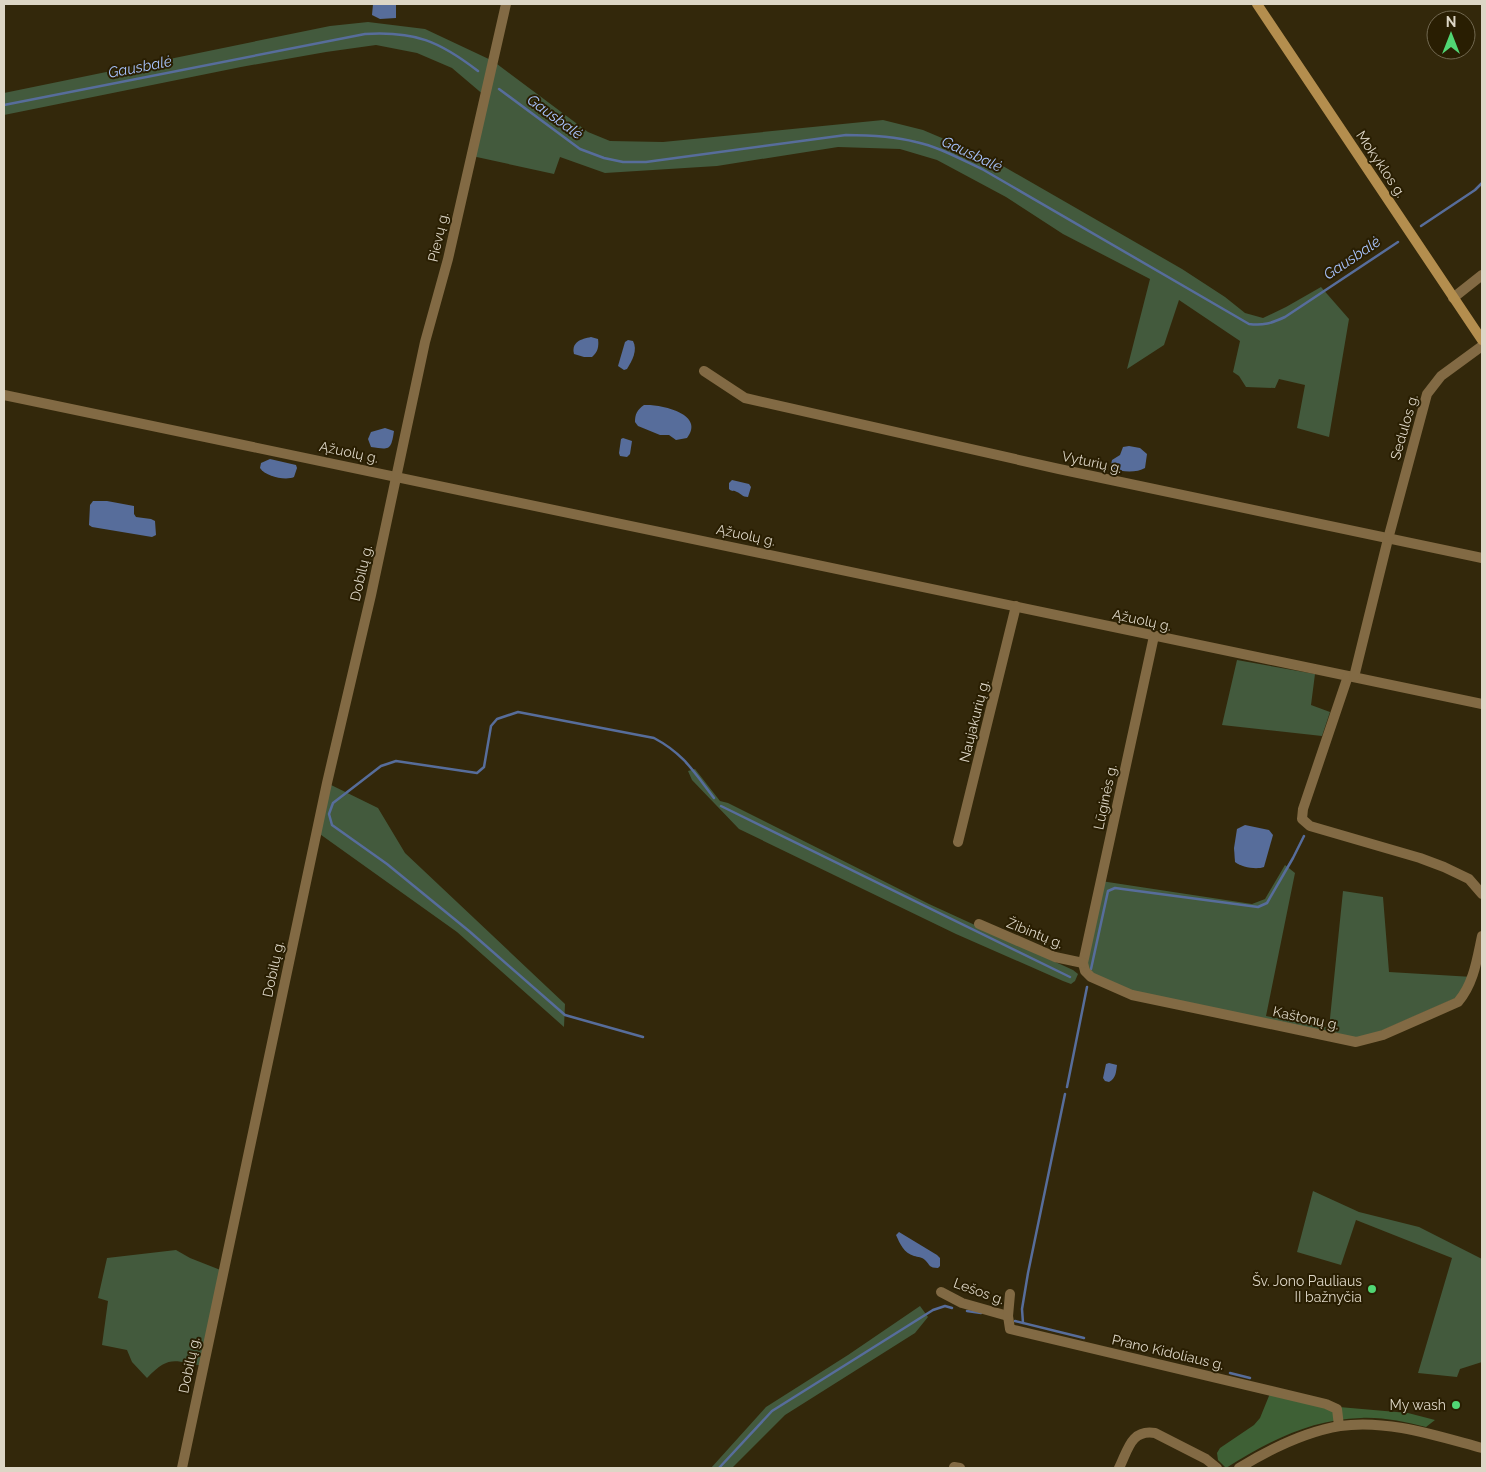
<svg xmlns="http://www.w3.org/2000/svg" width="1486" height="1472" viewBox="0 0 1486 1472" font-family="Raleway,sans-serif">
  <style>
    .green { fill: #435a3d }
    .forest { fill: #3e6035 }
    .water { fill: #576d9b }
    .lines { fill: none; stroke-linecap: round; stroke-linejoin: round }
    .stream { stroke: #576d9b; stroke-width: 2.5 }
    .minor { stroke: #826a44; stroke-width: 10 }
    .secondary { stroke: #b48e4e; stroke-width: 10 }
    .poi-dot { fill: #51d674; stroke: #291e02; stroke-width: 2 }
    .labels { text-anchor: middle; stroke-width: 4; stroke-linejoin: round; paint-order: stroke }
    .street-label { font-size: 14px; fill: #ddd6c6; stroke: #291e02 }
    .poi-label { font-size: 14px; fill: #ddd6c6; stroke: #291e02; text-anchor: end }
    .water-label { font-size: 15px; font-style: italic; fill: #a7c2fb; stroke: #291e02 }
  </style>
  <rect width="100%" height="100%" fill="#33280b"/>
  <g class="green">
    <path d="M368 22 425 29 493 61 588 132 610 141 663 142 883 120 923 130 989 158 1182 269 1225 297 1245 313 1263 318 1286 307 1321 287 1349 319 1329 437 1297 428 1305 385 1279 379 1275 388 1246 387 1239 376 1233 372 1240 341 1179 300 1164 345 1127 369 1150 279 1063 234 1006 197 937 160 900 149 838 147 717 166 605 173 560 157 554 174 472 156 485 96 452 68 417 53 376 45 326 52 241 67 4 115V93L330 26Z"/>
    <path d="M1237 660 1315 674 1311 705 1330 712 1322 736 1222 725Z"/>
    <path d="M695 769 720 801 728 803 929 904 1073 970 1078 974 1075 981 1071 984 1063 981 956 934 739 829 692 780 688 771Z"/>
    <path d="M327 783 378 808 405 853 565 1004 564 1027 457 932 317 832Z"/>
    <path d="M1285 865 1295 873 1266 1016 1329 1028 1343 891 1383 897 1389 972 1473 977 1465 994 1356 1042 1132 995 1085 971 1101 881 1252 904 1265 899Z"/>
    <path d="M1313 1191 1359 1212 1419 1227 1482 1259V1362L1460 1369 1457 1377 1418 1373 1452 1258 1356 1220 1341 1265 1297 1252Z"/>
    <path d="M176 1250 190 1258 223 1271 203 1366C174 1361 169 1355 147 1378L132 1362 127 1350 102 1345 108 1301 98 1298 107 1258Z"/>
    <path d="M920 1306 928 1317 915 1333 785 1415 732 1468H711L766 1407 848 1355Z"/>
  </g>
  <path class="forest" d="M1271 1391 1339 1407 1408 1413 1435 1420 1426 1427C1405 1422 1383 1417 1361 1418 1311 1419 1267 1442 1226 1468L1218 1460 1217 1453 1220 1448 1254 1425 1260 1418Z"/>
  <g class="water">
    <path d="M373 4H396V18L380 19 372 15Z"/>
    <path d="M591 337 598 339C599 346 598 352 592 357H584L574 354C571 342 581 339 591 337Z"/>
    <path d="M628 340 633 341C638 350 632 361 627 369L624 370 618 366 625 342Z"/>
    <path d="M644 405C661 404 706 414 687 438L676 440 669 435H660L638 426 635 422C635 414 637 410 644 405Z"/>
    <path d="M385 428 394 431C391 450 390 450 371 447L368 439 371 432Z"/>
    <path d="M623 438 632 441 630 454 627 457 620 456 619 453 621 439Z"/>
    <path d="M1129 446 1140 448 1147 454 1145 468C1137 473 1122 472 1113 469L1111 465 1112 460 1120 455 1123 447Z"/>
    <path d="M270 459 296 465 297 468 294 477C285 481 265 476 260 468L261 463Z"/>
    <path d="M732 480 749 484 751 487 748 497C742 497 742 494 737 492 734 490 732 492 729 489V483Z"/>
    <path d="M93 501H107L134 506V514L136 517 151 519 155 521 156 535 152 537 92 527 89 525 90 505Z"/>
    <path d="M1245 825 1269 830 1273 835 1264 867C1256 870 1241 867 1235 862L1234 848 1237 829Z"/>
    <path d="M1109 1063 1117 1065C1116 1072 1116 1078 1109 1082L1105 1081 1103 1078 1106 1064Z"/>
    <path d="M899 1232 937 1255 940 1258V1266L938 1268C929 1268 930 1265 925 1260 922 1257 918 1257 914 1256 904 1253 900 1244 896 1235Z"/>
  </g>
  <g class="lines">
    <g class="stream">
      <path d="M499 89 580 149 604 158 623 162H646L846 135C869 135 893 136 916 142 939 147 960 159 982 169L1249 324C1263 326 1272 323 1285 317L1398 242"/>
      <path d="M4 105 365 34C415 31 439 41 478 71"/>
      <path d="M1421 226 1475 190 1482 183"/>
      <path d="M721 806 1070 977"/>
      <path d="M1091 969 1108 891 1115 888 1258 907 1267 903 1293 858 1304 836"/>
      <path d="M643 1037 565 1015 469 931 387 864 332 825 329 814 333 803 381 766 396 761 477 773 484 767 491 726 497 719 518 712 654 738C684 754 694 772 714 798"/>
      <path d="M1067 1087 1087 987"/>
      <path d="M967 1311 981 1313"/>
      <path d="M1015 1321 1084 1338"/>
      <path d="M1023 1323 1022 1309 1028 1273 1065 1094"/>
      <path d="M1230 1373 1250 1378"/>
      <path d="M719 1468 772 1411 933 1310 945 1306 952 1308"/>
    </g>
    <g class="minor">
      <path d="M1453 298 1482 275"/>
      <path d="M704 371 745 398 1059 469 1482 558"/>
      <path d="M4 395 1482 704"/>
      <path d="M1154 636 1083 963 1085 971 1091 977 1132 995 1356 1042 1383 1035 1458 1002C1474 983 1477 959 1482 936"/>
      <path d="M1348 676 1303 809 1302 819 1310 826 1420 858 1444 867 1469 879 1482 894"/>
      <path d="M1354 677 1388 539 1427 394 1441 376 1482 346"/>
      <path d="M958 842 1016 606"/>
      <path d="M979 924 1055 957 1083 963"/>
      <path d="M941 1292 962 1303 1008 1316"/>
      <path d="M1010 1294 1008 1316 1010 1329 1326 1404 1337 1409 1339 1426"/>
      <path d="M954 1467 960 1468"/>
      <path d="M182 1468 327 783 371 595 425 342 448 259 506 4"/>
      <path d="M1119 1468C1128 1450 1131 1429 1155 1433L1206 1459 1217 1468"/>
      <path d="M1239 1468C1270 1449 1304 1432 1340 1426 1387 1419 1437 1436 1482 1448"/>
    </g>
    <path class="secondary" d="M1257 4 1482 340"/>
  </g>
  <g class="poi-dot">
    <circle cx="1372" cy="1289" r="5"/>
    <circle cx="1456" cy="1405" r="5"/>
  </g>
  <g class="labels">
    <g class="street-label">
      <text transform="translate(1381 164) rotate(56)" y="5">Mokyklos g.</text>
      <text transform="translate(438 237) rotate(-77)" y="5">Pievų g.</text>
      <text transform="translate(1404 427) rotate(-74)" y="5">Sedulos g.</text>
      <text transform="translate(349 452) rotate(12)" y="5">Ąžuolų g.</text>
      <text transform="translate(1092 462) rotate(12)" y="5">Vyturių g.</text>
      <text transform="translate(746 535) rotate(12)" y="5">Ąžuolų g.</text>
      <text transform="translate(361 573) rotate(-77)" y="5">Dobilų g.</text>
      <text transform="translate(1142 620) rotate(12)" y="5">Ąžuolų g.</text>
      <text transform="translate(974 721) rotate(-76)" y="5">Naujakurių g.</text>
      <text transform="translate(1105 797) rotate(-78)" y="5">Lūginės g.</text>
      <text transform="translate(1035 933) rotate(22)" y="5">Žibintų g.</text>
      <text transform="translate(273 969) rotate(-78)" y="5">Dobilų g.</text>
      <text transform="translate(1306 1018) rotate(12)" y="5">Kaštonų g.</text>
      <text transform="translate(979 1291) rotate(20)" y="5">Lešos g.</text>
      <text transform="translate(1168 1352) rotate(13)" y="5">Prano Kidoliaus g.</text>
      <text transform="translate(189 1365) rotate(-78)" y="5">Dobilų g.</text>
    </g>
    <g class="poi-label">
      <text x="1362" y="1286">Šv. Jono Pauliaus<tspan x="1362" dy="16">II bažnyčia</tspan></text>
      <text x="1446" y="1410">My wash</text>
    </g>
    <g class="water-label">
      <text transform="translate(140 67) rotate(-11)" y="5">Gausbalė</text>
      <text transform="translate(555 117) rotate(36)" y="5">Gausbalė</text>
      <text transform="translate(972 154) rotate(25)" y="5">Gausbalė</text>
      <text transform="translate(1352 258) rotate(-34)" y="5">Gausbalė</text>
    </g>
  </g>
  <rect width="1486" height="1472" fill="none" stroke="#ddd6c6" stroke-width="10"/>
  <g transform="translate(1451 35)"><circle r="24" fill="#291e02" stroke="#716850"/>
  <path d="M0-4L9 19L0 12L-9 19Z" fill="#51d674"/>
  <text y="-8" font-size="14" font-weight="bold" text-anchor="middle" fill="#ddd6c6">N</text>
  </g>
</svg>
